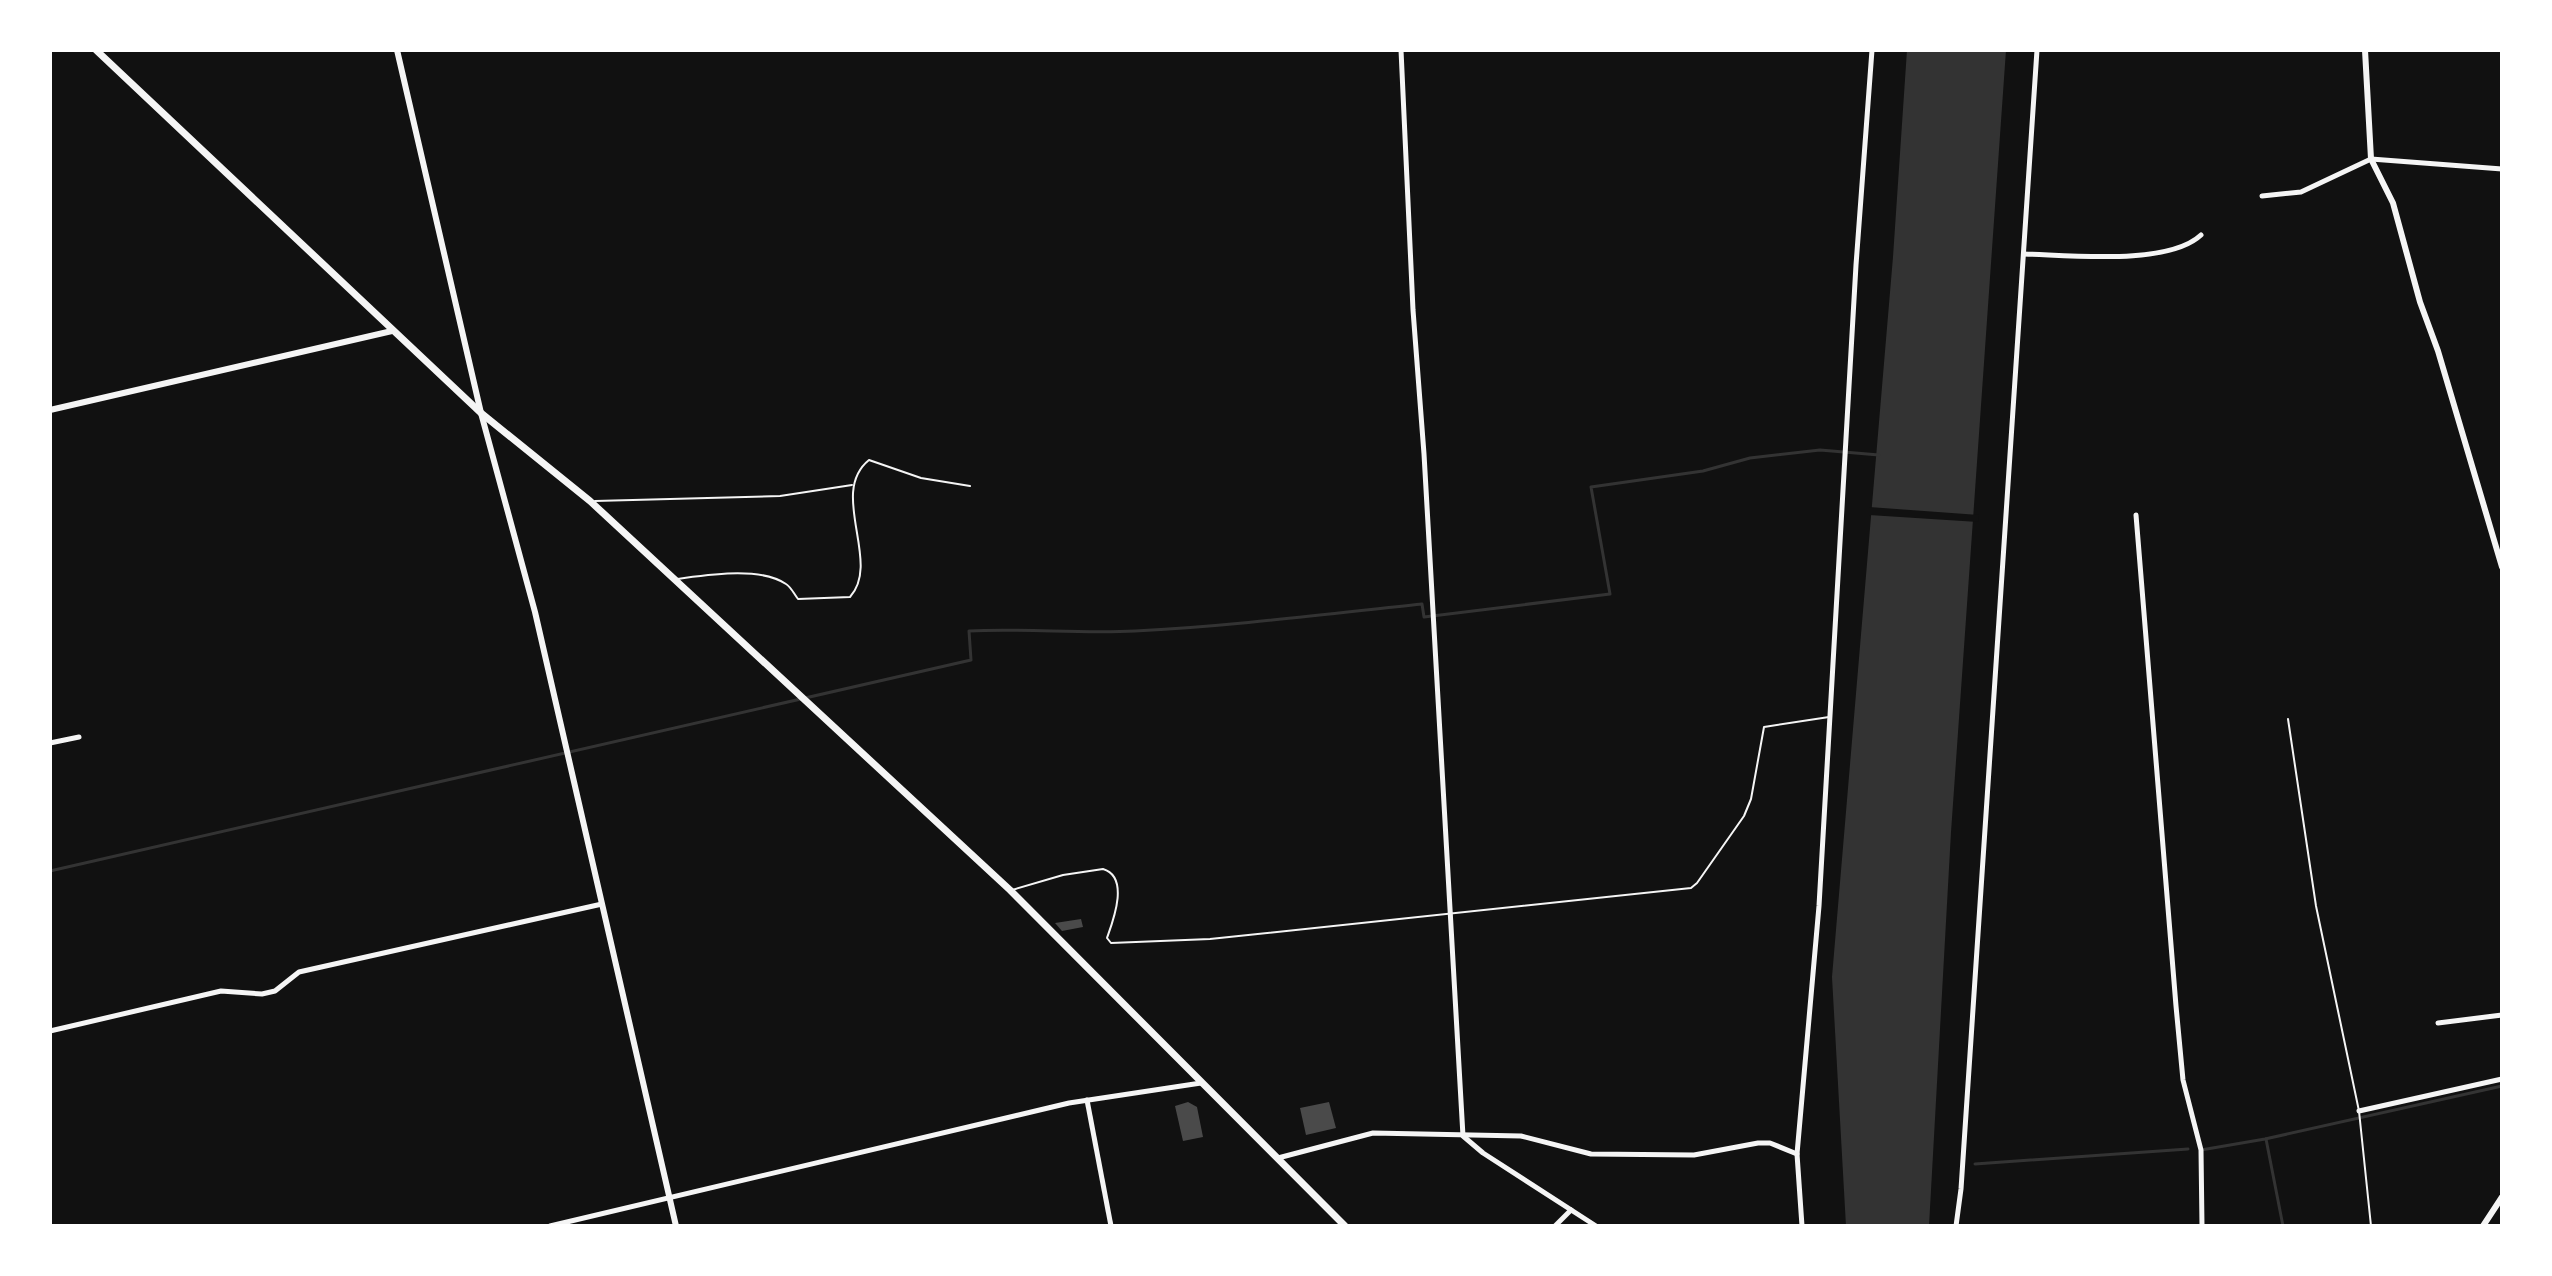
<svg xmlns="http://www.w3.org/2000/svg" width="2552" height="1276" viewBox="0 0 2552 1276" font-family="Overpass,sans-serif">
  <style>
    .water { fill: #333 }
    .pier { fill: #111 }
    .lines { fill: none; stroke-linecap: round; stroke-linejoin: round }
    .stream { stroke: #333; stroke-width: 3 }
    .building { fill: #4a4a4a }
    .service { stroke: #f5f5f5; stroke-width: 2 }
    .minor { stroke: #f5f5f5; stroke-width: 5 }
    .tertiary { stroke: #f5f5f5; stroke-width: 6 }
    .secondary { stroke: #f5f5f5; stroke-width: 7 }
  </style>
  <rect width="100%" height="100%" fill="#111"/>
  <path class="water" d="M1907 50H2006L1951 832 1929 1226H1846L1832 977 1893 257Z"/>
  <path class="pier" d="M1869 507 1979 515 1978 522 1869 515Z"/>
  <g class="lines">
    <g class="stream">
      <path d="M50 871 971 660 969 631C1025 628 1080 634 1135 631 1231 626 1327 614 1422 604L1424 617 1610 594 1591 487 1703 471 1750 458 1820 450 1879 455"/>
      <path d="M2266 1139 2283 1226"/>
      <path d="M2201 1150 2265 1139 2502 1086"/>
      <path d="M1975 1164 2188 1149"/>
    </g>
  </g>
  <g class="building">
    <path d="M1081 919 1083 927 1062 931 1055 923Z"/>
    <path d="M1188 1102 1197 1107 1203 1137 1183 1141 1175 1106Z"/>
    <path d="M1329 1102 1336 1128 1306 1135 1300 1108Z"/>
  </g>
  <g class="lines">
    <g class="service">
      <path d="M595 501 780 496 852 485"/>
      <path d="M676 579C707 575 759 566 786 584 791 587 794 594 798 599L850 597C882 562 828 493 869 460L921 478 970 486"/>
      <path d="M2288 719 2316 906 2359 1111 2371 1226"/>
      <path d="M1012 890 1063 875 1103 869C1130 877 1113 921 1107 938L1111 943 1210 939 1691 888 1697 883 1744 816 1751 799 1764 727 1829 717"/>
    </g>
    <g class="minor">
      <path d="M1401 50 1413 310 1424 454 1463 1136 1483 1153 1596 1226"/>
      <path d="M2262 196 2301 192 2371 159 2502 169"/>
      <path d="M2024 254C2068 255 2168 266 2201 235"/>
      <path d="M2136 515 2176 1006 2183 1080 2201 1150 2202 1226"/>
      <path d="M50 743 79 737"/>
      <path d="M2438 1023 2502 1015"/>
      <path d="M50 1031 221 991 262 994 275 991 299 972 602 904"/>
      <path d="M1087 1100 1111 1226"/>
      <path d="M2359 1111 2502 1079"/>
      <path d="M1278 1158 1373 1133 1521 1136 1591 1154 1694 1155 1758 1143H1770L1797 1154"/>
      <path d="M550 1226 1069 1103 1201 1083"/>
      <path d="M1555 1226 1571 1210"/>
      <path d="M1802 1226 1797 1154 1819 906 1856 265 1872 50"/>
      <path d="M1956 1226 1961 1189 2037 50"/>
    </g>
    <g class="tertiary">
      <path d="M397 50 481 413 535 612 676 1226"/>
      <path d="M2365 50 2371 159 2393 203 2420 302 2438 351 2502 567"/>
      <path d="M50 410 392 331"/>
      <path d="M2483 1226 2502 1197"/>
    </g>
    <path class="secondary" d="M96 50 481 413 590 501 1010 890 1345 1226"/>
  </g>
  <rect width="2552" height="1276" fill="none" stroke="#ffffff" stroke-width="104"/>
</svg>
